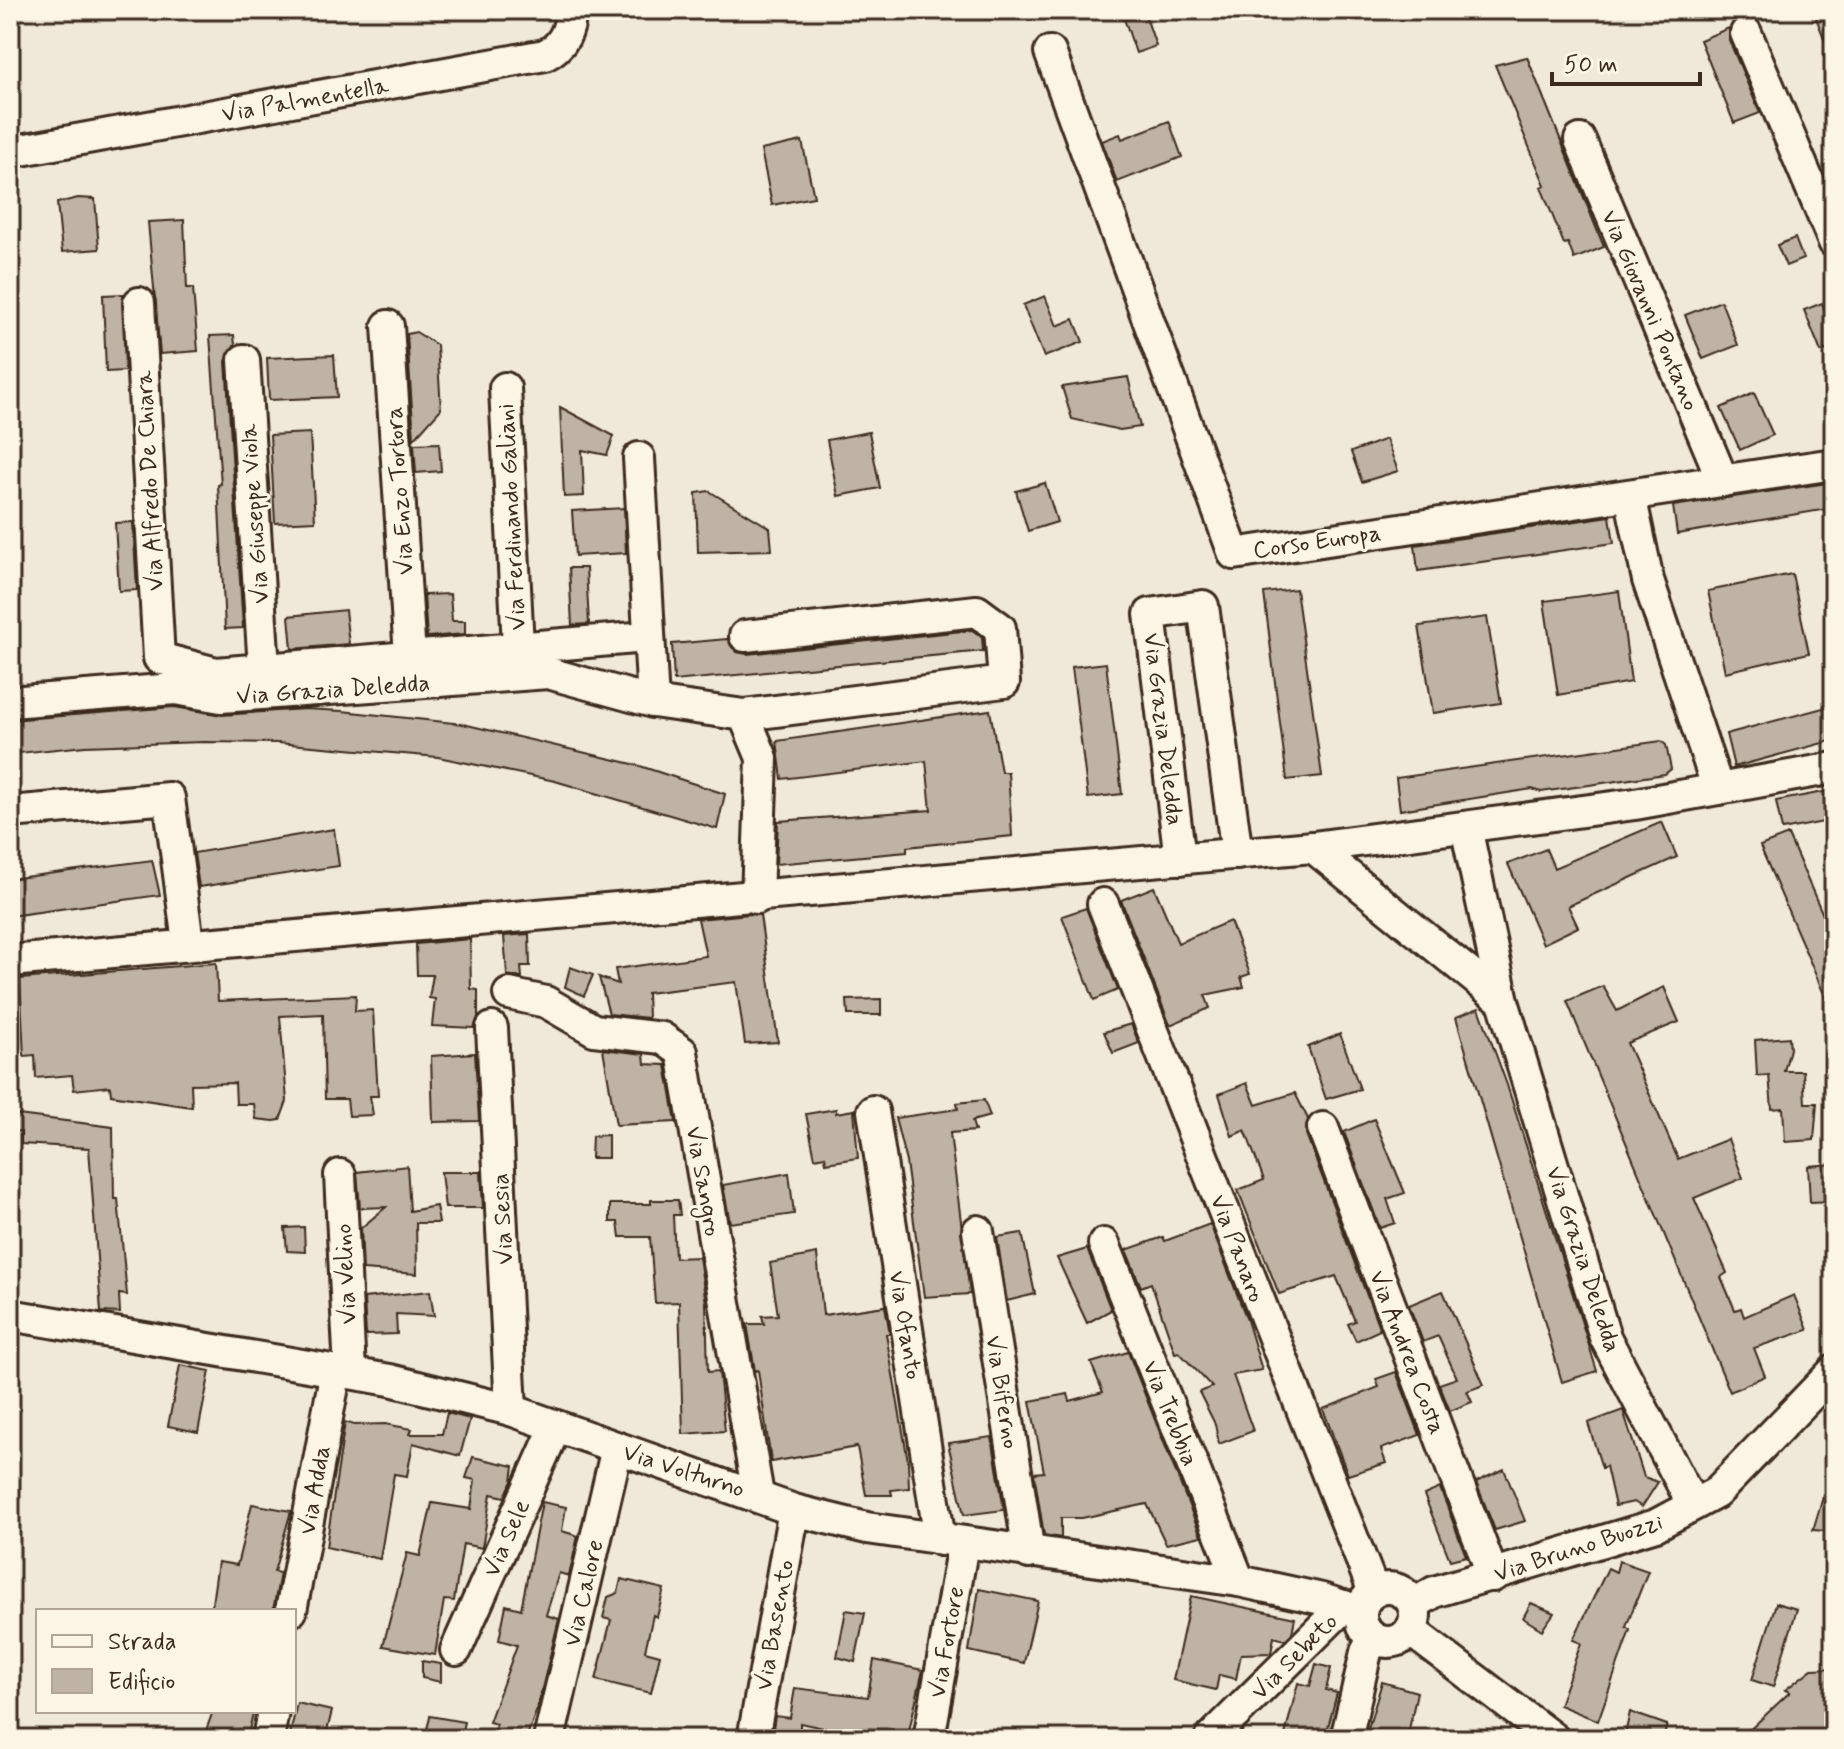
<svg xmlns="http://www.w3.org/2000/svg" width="1844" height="1749" viewBox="0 0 1844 1749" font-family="Mynerve,sans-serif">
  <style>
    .building { fill: #beb3a4; stroke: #3b2a1e; stroke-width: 2 }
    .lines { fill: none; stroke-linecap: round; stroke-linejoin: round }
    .minor-casing { stroke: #3b2a1e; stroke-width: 36 }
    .minor { stroke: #fcf5e5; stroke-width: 30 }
    .labels { text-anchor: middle; stroke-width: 6; stroke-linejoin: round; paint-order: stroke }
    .street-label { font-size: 24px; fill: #3b2a1e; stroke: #fcf5e5 }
  </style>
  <rect width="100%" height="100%" fill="#f0e9d9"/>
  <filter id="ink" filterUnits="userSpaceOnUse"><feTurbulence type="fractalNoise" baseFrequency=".0125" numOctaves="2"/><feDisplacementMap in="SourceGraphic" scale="16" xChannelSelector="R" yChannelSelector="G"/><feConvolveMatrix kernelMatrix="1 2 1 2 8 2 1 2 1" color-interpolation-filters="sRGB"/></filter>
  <g filter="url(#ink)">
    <g class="building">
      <path d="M1121 10H1139L1141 15 1145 14 1156 46 1136 53Z"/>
      <path d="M1813 10H1834V61H1833Z"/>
      <path d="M1729 28V40L1760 113 1734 123 1700 40Z"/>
      <path d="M1527 57 1604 247 1574 259 1568 243 1564 244 1541 187 1545 185 1495 65Z"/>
      <path d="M1169 121 1182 157 1117 182 1102 141 1120 134 1122 139Z"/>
      <path d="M802 141 814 197 772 205 761 150Z"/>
      <path d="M78 198 95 199 99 249 62 252 57 203Z"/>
      <path d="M184 220 187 288H193L198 351 160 354 148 222Z"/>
      <path d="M1795 238 1803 259 1786 266 1777 245Z"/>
      <path d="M123 294 125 371 106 372 103 295Z"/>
      <path d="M1045 296 1057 326 1074 319 1083 342 1044 357 1023 305Z"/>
      <path d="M1721 301 1738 345 1703 359 1685 315Z"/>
      <path d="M1822 303 1834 333V347L1821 352 1804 310Z"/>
      <path d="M416 332 437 345 441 409 414 439 407 334Z"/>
      <path d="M234 335 235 345 226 361 243 628 225 629 218 485 221 484 210 336Z"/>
      <path d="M334 355 337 397 269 400 267 358Z"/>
      <path d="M1128 377 1140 427 1120 430 1072 419 1062 387Z"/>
      <path d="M1754 393 1773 435 1740 450 1721 408Z"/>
      <path d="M560 407 614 436 607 455 582 450 584 496 564 497Z"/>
      <path d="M869 432 880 488 838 496 827 440Z"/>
      <path d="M310 433 315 521 275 523 270 435Z"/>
      <path d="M1386 439 1398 471 1362 482 1351 452Z"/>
      <path d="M439 443 441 471 416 473 414 444Z"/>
      <path d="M1834 482V508L1677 534 1673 506Z"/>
      <path d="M1045 483 1057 522 1028 531 1016 491Z"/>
      <path d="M709 491 770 528 772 550 698 552 696 493Z"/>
      <path d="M624 508 626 553 575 556 572 511Z"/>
      <path d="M1610 516 1614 543 1418 571 1415 545Z"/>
      <path d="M133 522 137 590 119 591 115 523Z"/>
      <path d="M569 568H586L589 624 572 625Z"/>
      <path d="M1792 574 1809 653 1725 672 1708 591Z"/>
      <path d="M1296 589 1322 776 1287 780 1264 593Z"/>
      <path d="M1619 591 1631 682 1558 695 1544 601Z"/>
      <path d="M450 594 452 621H465V634L427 637 424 595Z"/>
      <path d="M345 610 349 644 292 649 289 616Z"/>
      <path d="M1487 617 1501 703 1433 713 1419 626Z"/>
      <path d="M972 630 982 637 983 651 674 681 672 644 727 639 737 652 747 654Z"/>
      <path d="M1106 663 1122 794 1088 798 1072 667Z"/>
      <path d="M1834 705V740L1734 767 1726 734Z"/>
      <path d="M174 707 222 715 305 709 342 711 463 724 637 765 725 794 717 829 555 781 438 757 278 743 203 742 85 746 10 754V720Z"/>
      <path d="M990 710 1001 772H1008L1012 836 907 847V852L776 864 778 821 931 810 926 761 782 779 777 741Z"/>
      <path d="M1661 741 1666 745 1671 769 1665 774 1541 792 1532 789 1400 810 1396 778Z"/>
      <path d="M1834 790V820L1782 830 1776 801Z"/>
      <path d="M1662 822 1677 857 1568 906 1578 927 1543 944 1508 864 1546 849 1554 868Z"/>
      <path d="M334 829 339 866 199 887 194 853Z"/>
      <path d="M1788 835 1834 940V1017L1760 846Z"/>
      <path d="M152 860 160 895 10 916V879Z"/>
      <path d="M1154 887 1178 943 1230 921 1250 974 1241 977 1244 987 1205 995 1210 1008 1170 1025 1121 900Z"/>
      <path d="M1086 908 1118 990 1094 1000 1062 916Z"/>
      <path d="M750 914 760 915 778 1042 745 1044 736 982 647 993 648 1018 609 1014 599 977 618 984 615 969 706 956 698 919Z"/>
      <path d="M529 934 530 966H521L522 978 507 975 504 936Z"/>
      <path d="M470 939 471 989 478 990V1017L474 1028 432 1026 435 999 429 998 433 975H417L416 944Z"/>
      <path d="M216 963 218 1001 356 995 355 1011 373 1010 378 1096H370L373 1115 349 1116 347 1099H325L323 1014 280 1016 287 1101 280 1120 274 1121 256 1119 254 1104H236L235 1083 191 1084 192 1107 111 1095 110 1086 74 1090 72 1075 36 1078 35 1055 24 1056 20 979Z"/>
      <path d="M570 967 593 975 584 996 565 987Z"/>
      <path d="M1603 986 1617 1011 1664 987 1679 1022 1627 1043 1678 1159 1728 1139 1743 1178 1694 1198 1727 1273 1721 1277 1735 1310 1741 1308 1744 1317 1794 1295 1808 1330 1754 1348 1765 1376 1730 1392 1567 1001Z"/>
      <path d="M881 999V1015H848L847 1000Z"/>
      <path d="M1479 1008 1507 1085 1597 1371 1562 1382 1456 1017Z"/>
      <path d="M1131 1024 1139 1043 1113 1053 1104 1032Z"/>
      <path d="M1340 1034 1360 1089 1326 1099 1308 1047Z"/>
      <path d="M1789 1037 1790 1049 1784 1071H1803L1805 1103H1817L1814 1140 1785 1142 1783 1108 1772 1109 1769 1075 1757 1076 1755 1040Z"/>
      <path d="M603 1049 644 1054 645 1064 666 1065 676 1122 616 1125Z"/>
      <path d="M475 1053 479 1121 433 1122 431 1056Z"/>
      <path d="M1247 1083 1256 1105 1295 1093 1308 1119 1306 1134 1380 1330 1356 1341 1348 1324 1355 1321 1336 1276 1279 1294 1238 1190 1264 1180 1245 1130 1232 1136 1219 1094Z"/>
      <path d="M984 1100 990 1116 972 1121 975 1131 950 1133 970 1294 924 1297 906 1162 895 1118 958 1109 957 1103Z"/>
      <path d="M836 1109V1113L854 1110 858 1158 826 1163 825 1156 815 1158 806 1114Z"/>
      <path d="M10 1114 113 1127 114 1199H118L127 1295 119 1294 120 1313 101 1312 89 1148 21 1144V1132L10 1130Z"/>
      <path d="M1374 1119 1405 1193 1387 1199 1395 1223 1380 1228 1344 1132Z"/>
      <path d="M608 1135V1158H591L592 1136Z"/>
      <path d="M1834 1164V1201L1810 1202 1808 1166Z"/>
      <path d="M407 1166 410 1211 436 1206 439 1223H416L417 1274 363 1270 361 1228 386 1207 360 1208 357 1172Z"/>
      <path d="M441 1172H481L483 1208H445Z"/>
      <path d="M789 1173 794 1214 730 1223 723 1185Z"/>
      <path d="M651 1200H678L680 1215H673L675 1258 699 1257 706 1303 708 1372 719 1371 725 1431 683 1434 679 1302 655 1303 650 1237H620L618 1222H610V1204H651Z"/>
      <path d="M1210 1224 1247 1320 1262 1370 1233 1375 1253 1431 1219 1444 1215 1424 1199 1392 1212 1387 1179 1352 1175 1353 1151 1283 1141 1287 1126 1250 1163 1237 1165 1241Z"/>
      <path d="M304 1227 305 1252 287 1251 285 1228Z"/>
      <path d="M1022 1233 1035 1294 1007 1301 997 1237Z"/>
      <path d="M1087 1249 1111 1310 1087 1323 1057 1258Z"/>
      <path d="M817 1254 823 1315 885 1306 890 1334H886L908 1461 909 1488 891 1490 892 1495H866L857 1447 771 1462 758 1370 755 1371 747 1324H764L762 1316 778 1315 770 1263Z"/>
      <path d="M430 1291 434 1316 396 1314 397 1334 366 1335 364 1298Z"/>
      <path d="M1443 1291 1484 1385 1467 1391 1472 1402 1450 1411 1439 1384 1457 1378 1438 1336 1423 1342 1409 1305Z"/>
      <path d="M1128 1352 1201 1536 1166 1544 1147 1504 1082 1518H1061V1538L1044 1535 1034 1473 1044 1472 1030 1401 1068 1394 1070 1401 1103 1392 1091 1363Z"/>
      <path d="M180 1365 210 1371 198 1432 168 1426Z"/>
      <path d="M1396 1372 1420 1435 1381 1449 1386 1463 1348 1475 1323 1409 1379 1387 1376 1379Z"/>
      <path d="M1623 1410 1644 1477 1658 1482 1642 1507 1634 1502 1615 1506 1606 1466 1602 1468 1588 1423Z"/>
      <path d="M447 1413 470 1419 460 1456 413 1443 407 1476 394 1474 380 1559 326 1547 345 1422 354 1425 385 1424 412 1429 410 1434H442Z"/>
      <path d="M992 1437 1004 1510 964 1515 948 1443Z"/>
      <path d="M473 1457 514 1466 512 1481 505 1497 491 1494 482 1548 463 1544 454 1601 444 1600 435 1655 383 1646 407 1553 420 1556 432 1503 471 1509 475 1480 466 1478Z"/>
      <path d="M1504 1469 1525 1521 1495 1530 1476 1482Z"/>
      <path d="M1830 1474H1834V1526L1826 1531 1813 1530Z"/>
      <path d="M1440 1488 1466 1556 1450 1560 1424 1495Z"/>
      <path d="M542 1502 566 1507 562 1531 578 1536 569 1576 559 1573 546 1615 559 1619 537 1709 526 1739H492L496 1724 489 1722 517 1645 499 1640 506 1605 521 1609Z"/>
      <path d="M252 1504 291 1511 274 1572 280 1573 273 1611H211L218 1562 237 1565Z"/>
      <path d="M1619 1561 1648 1571 1626 1627 1630 1630 1598 1721 1559 1705 1581 1643 1573 1640 1608 1568 1616 1572Z"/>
      <path d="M621 1579 664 1589 657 1617 653 1615 645 1651 660 1655 651 1693 596 1680 611 1620 603 1618 608 1597 618 1593Z"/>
      <path d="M979 1589 1038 1601 1024 1663 969 1651Z"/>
      <path d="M1191 1596 1295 1618 1292 1633 1285 1640 1274 1637 1271 1653 1241 1654 1236 1679 1219 1675 1216 1690 1173 1680Z"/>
      <path d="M1531 1603 1554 1613 1542 1630 1523 1618Z"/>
      <path d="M1776 1603 1797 1609 1773 1687 1752 1680Z"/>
      <path d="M846 1610 865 1613 855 1662 837 1657Z"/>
      <path d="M874 1660 923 1670 907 1739H850L851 1734 800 1723V1739H778L779 1735 772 1734 775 1716 790 1718 795 1688 868 1697Z"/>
      <path d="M422 1661 441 1664V1682L422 1678Z"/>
      <path d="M1316 1664 1331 1668 1326 1690 1337 1693 1325 1739H1284L1298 1683 1310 1686Z"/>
      <path d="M1834 1668V1739H1740L1790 1692 1785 1690 1812 1669Z"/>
      <path d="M1382 1682 1417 1692 1407 1739H1365Z"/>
      <path d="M297 1703 332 1711 325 1739H289Z"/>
      <path d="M213 1711 253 1713 247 1739H203Z"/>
      <path d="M1630 1712 1667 1725 1663 1739H1624Z"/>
      <path d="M430 1716 464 1722 460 1739H425Z"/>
    </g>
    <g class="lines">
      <defs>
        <g id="minor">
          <path d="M1746 33 1834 242"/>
          <path d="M1050 52 1234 554 1834 464"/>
          <path d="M1580 140 1723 481"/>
          <path d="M10 152 545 55C563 46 571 30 570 10"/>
          <path d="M139 303 159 658 216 673 647 637"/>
          <path d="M388 326 410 656"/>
          <path d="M244 360 264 668"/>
          <path d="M505 388 518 647"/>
          <path d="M639 458 653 702 744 715 762 758 757 898"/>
          <path d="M1630 495 1648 580 1718 789"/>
          <path d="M10 702 175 689 221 697 548 673 653 702"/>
          <path d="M744 715 1004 682 1000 628 977 611 745 636"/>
          <path d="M10 812 169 798 188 943"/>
          <path d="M1466 827 1503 1001 1605 1337 1693 1505"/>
          <path d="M1313 847 1503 1001"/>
          <path d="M1180 859 1150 614 1203 606 1237 854"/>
          <path d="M1103 904 1374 1592"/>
          <path d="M10 961 1313 847 1635 804 1834 768"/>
          <path d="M509 994 546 1002 594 1030 662 1038 682 1052 758 1495"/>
          <path d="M492 1028 511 1410"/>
          <path d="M873 1111 940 1540"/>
          <path d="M1323 1128 1493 1576"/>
          <path d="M340 1175 350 1372"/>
          <path d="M978 1231 1029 1553"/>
          <path d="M1104 1244 1239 1581"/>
          <path d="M10 1315 390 1380 511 1410 794 1510 867 1528 1239 1581 1322 1599 1361 1612"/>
          <circle cx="1388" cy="1615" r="27"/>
          <path d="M1413 1605 1434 1592 1656 1525 1716 1493 1834 1371"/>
          <path d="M291 1611 336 1370"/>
          <path d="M1410 1630 1554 1739"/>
          <path d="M456 1650 556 1426"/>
          <path d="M268 1739 273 1711"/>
          <path d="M549 1739 617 1448"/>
          <path d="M753 1739 794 1510"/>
          <path d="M929 1739 963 1544"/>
          <path d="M1210 1739 1344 1606"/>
          <path d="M1346 1739 1366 1652 1374 1638"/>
        </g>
      </defs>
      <use href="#minor" class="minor-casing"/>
      <use href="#minor" class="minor"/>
    </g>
  </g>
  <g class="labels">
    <g class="street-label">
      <text transform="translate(305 99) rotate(-10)" y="8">Via Palmentella</text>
      <text transform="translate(1651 310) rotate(67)" y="8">Via Giovanni Pontano</text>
      <text transform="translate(149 481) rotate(-93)" y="8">Via Alfredo De Chiara</text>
      <text transform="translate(399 491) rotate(-94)" y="8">Via Enzo Tortora</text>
      <text transform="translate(254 514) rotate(-94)" y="8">Via Giuseppe Viola</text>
      <text transform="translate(511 517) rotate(-93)" y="8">Via Ferdinando Galiani</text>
      <text transform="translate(1317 541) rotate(-8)" y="8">Corso Europa</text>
      <text transform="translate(333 689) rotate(-4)" y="8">Via Grazia Deledda</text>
      <text transform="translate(1164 729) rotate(83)" y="8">Via Grazia Deledda</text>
      <text transform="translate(704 1181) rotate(80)" y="8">Via Sangro</text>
      <text transform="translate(502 1219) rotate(-93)" y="8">Via Sesia</text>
      <text transform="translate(1238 1248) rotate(69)" y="8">Via Panaro</text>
      <text transform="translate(1584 1259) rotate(72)" y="8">Via Grazia Deledda</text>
      <text transform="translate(345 1274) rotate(-93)" y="8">Via Velino</text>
      <text transform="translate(906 1325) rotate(81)" y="8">Via Ofanto</text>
      <text transform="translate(1408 1352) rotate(69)" y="8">Via Andrea Costa</text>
      <text transform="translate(1003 1392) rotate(81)" y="8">Via Biferno</text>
      <text transform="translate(1171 1413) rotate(68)" y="8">Via Trebbia</text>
      <text transform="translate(684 1470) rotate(18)" y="8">Via Volturno</text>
      <text transform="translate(314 1490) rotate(-80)" y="8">Via Adda</text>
      <text transform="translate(506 1538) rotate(-66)" y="8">Via Sele</text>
      <text transform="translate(1578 1547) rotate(-18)" y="8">Via Bruno Buozzi</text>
      <text transform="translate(583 1593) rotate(-77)" y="8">Via Calore</text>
      <text transform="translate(774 1625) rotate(-80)" y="8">Via Basento</text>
      <text transform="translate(946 1642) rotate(-80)" y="8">Via Fortore</text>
      <text transform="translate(1294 1656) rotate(-45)" y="8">Via Sebeto</text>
    </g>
  </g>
  <rect width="1844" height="1749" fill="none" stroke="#fcf5e5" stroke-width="40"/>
  <rect x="20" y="20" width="1804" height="1709" fill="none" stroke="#3b2a1e" stroke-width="3" filter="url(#ink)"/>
  <rect x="36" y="1609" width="260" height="104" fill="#fcf5e5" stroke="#afa495" stroke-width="2"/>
  <rect x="52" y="1635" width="40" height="12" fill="#fcf5e5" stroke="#afa495" stroke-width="2"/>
  <text x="108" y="1649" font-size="24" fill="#3b2a1e">Strada</text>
  <rect x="52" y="1669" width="40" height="24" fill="#beb3a4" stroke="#afa495" stroke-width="2"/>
  <text x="108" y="1689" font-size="24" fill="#3b2a1e">Edificio</text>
  <path d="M1552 72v12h148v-12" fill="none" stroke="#3b2a1e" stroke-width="4"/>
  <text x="1564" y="72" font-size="24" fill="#3b2a1e" stroke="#fcf5e5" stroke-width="6" paint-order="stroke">50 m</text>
</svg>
